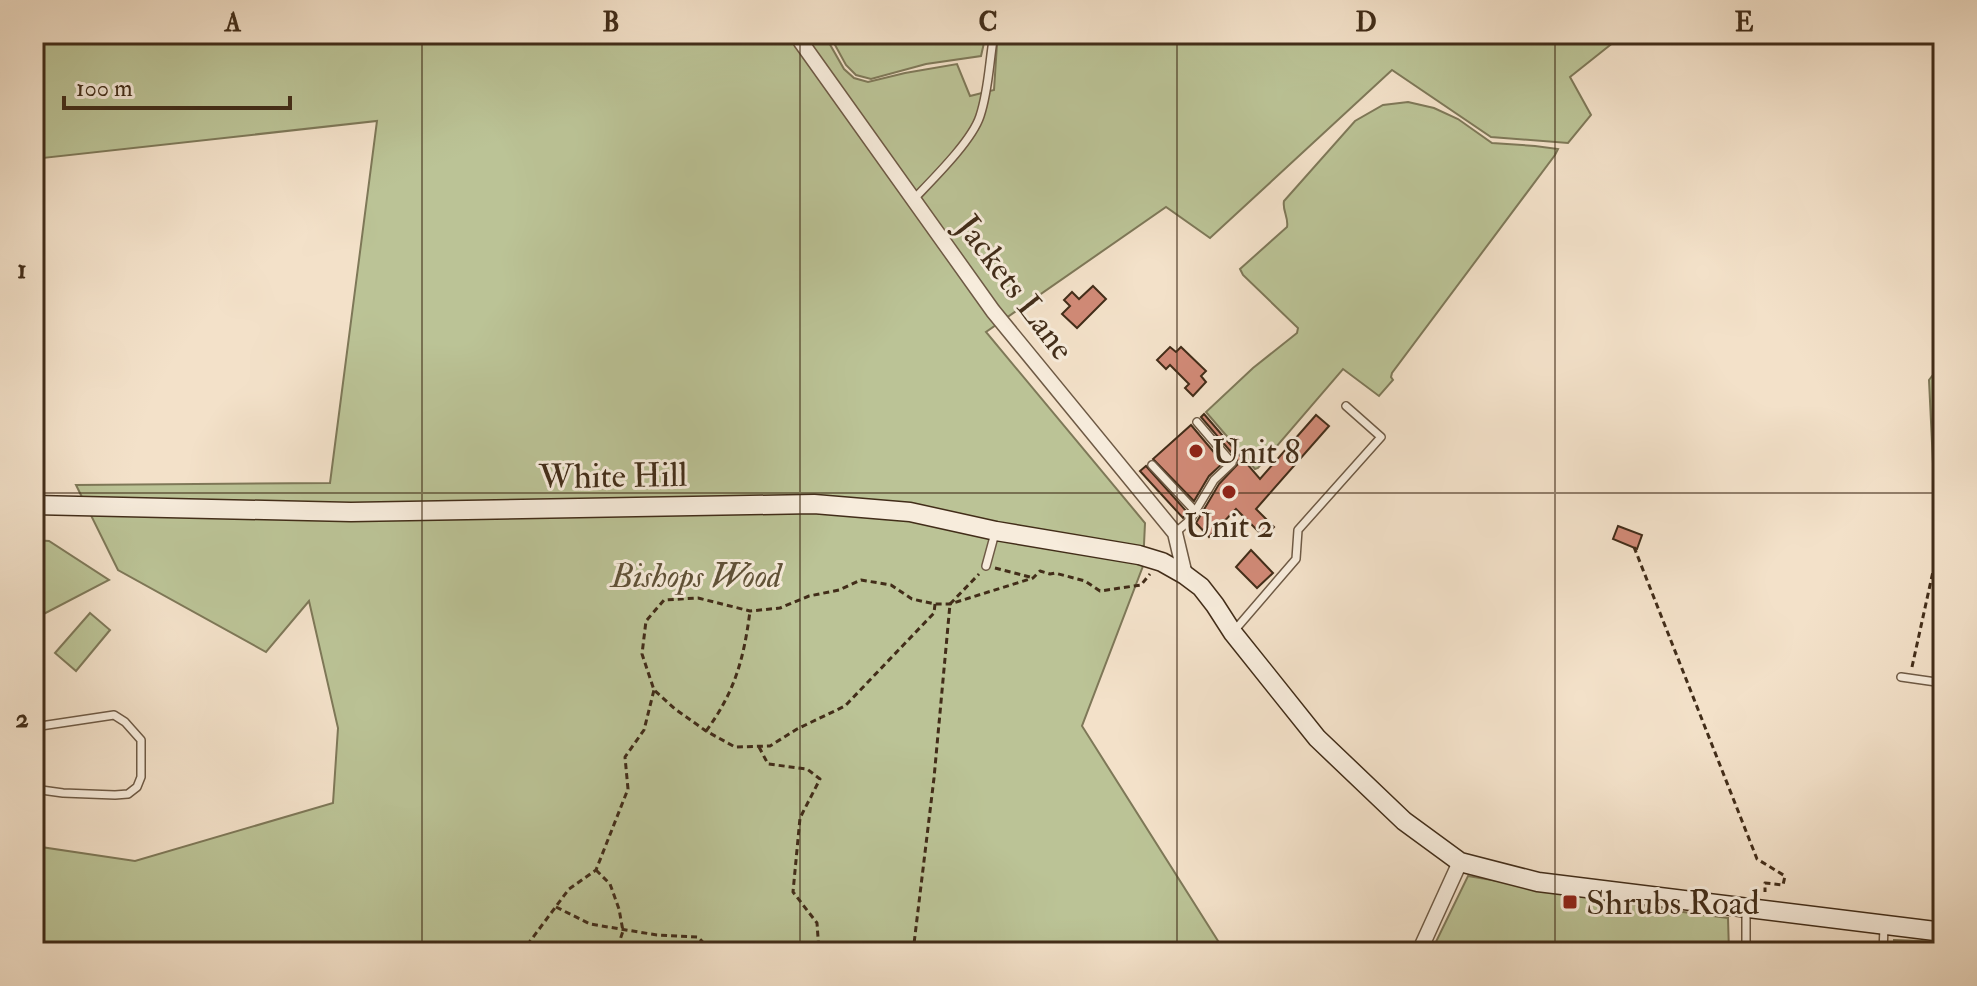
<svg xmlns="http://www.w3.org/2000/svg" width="1977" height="986" viewBox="0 0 1977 986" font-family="'IM FELL Double Pica',serif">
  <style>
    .green { fill: #bbc396; stroke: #7e7858; stroke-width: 2 }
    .building { fill: #d18a77; stroke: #422d19; stroke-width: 2 }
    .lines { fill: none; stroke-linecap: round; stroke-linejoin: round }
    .lane-casing { stroke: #6e5a45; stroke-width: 10 }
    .street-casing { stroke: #6e5a45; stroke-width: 17 }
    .secondary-casing { stroke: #422d19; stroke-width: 21 }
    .path { stroke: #422d19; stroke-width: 3; stroke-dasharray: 6 4; stroke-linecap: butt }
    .lane { stroke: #f7ecdc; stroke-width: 7 }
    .street { stroke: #f7ecdc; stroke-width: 14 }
    .secondary { stroke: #f7ecdc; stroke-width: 18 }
    .grid { fill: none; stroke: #422d19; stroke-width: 2; stroke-opacity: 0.55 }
    .poi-dot { fill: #8f2418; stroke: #f7ecdc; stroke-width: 3 }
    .labels { text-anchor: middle; stroke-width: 6; stroke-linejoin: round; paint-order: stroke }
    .street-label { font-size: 34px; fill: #422d19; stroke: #f7ecdc }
    .poi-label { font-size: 34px; fill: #422d19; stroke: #f7ecdc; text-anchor: start }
    .park-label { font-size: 34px; font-style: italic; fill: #605238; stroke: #f7ecdc }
    .neatline { fill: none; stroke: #422d19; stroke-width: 3 }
    .grid-label { font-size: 26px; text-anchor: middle; font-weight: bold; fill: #422d19 }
  </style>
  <rect width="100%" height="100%" fill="#f3e1c9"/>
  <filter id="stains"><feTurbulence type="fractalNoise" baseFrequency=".0025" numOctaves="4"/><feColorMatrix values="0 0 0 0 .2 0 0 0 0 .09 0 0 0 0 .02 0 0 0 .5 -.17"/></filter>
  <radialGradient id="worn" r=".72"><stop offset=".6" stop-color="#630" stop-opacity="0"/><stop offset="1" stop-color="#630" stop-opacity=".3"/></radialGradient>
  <g class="green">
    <path d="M34 34H824L844 69 854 78 868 82 905 73 957 64 970 96 994 90 997 44 1001 34H1624L1570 77 1591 115 1568 143 1491 137 1392 70 1210 238 1166 207 986 332 1145 523 1143 566 1082 726 1225 952H34V846L135 861 333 803 338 728 309 601 266 652 118 570 76 485 330 483 377 121 34 159Z"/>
    <path d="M829 34H986L981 56 926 64 871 79 856 75 846 65Z"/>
    <path d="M1408 102 1434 108 1458 119 1492 143 1535 146 1558 149 1555 155 1392 373 1391 377 1393 380 1379 396 1343 369 1258 468 1255 469 1206 412 1253 368 1297 333 1298 328 1243 275 1240 269 1287 227C1289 218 1282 210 1284 201L1355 121 1383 105Z"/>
    <path d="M1943 362V496L1935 505 1929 380Z"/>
    <path d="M34 540 49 541 109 580 34 619Z"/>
    <path d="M90 613 110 630 76 671 55 653Z"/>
    <path d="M1468 876 1668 910 1728 918 1729 952H1431Z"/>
    <path d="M1894 940 1943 942V952H1893Z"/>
  </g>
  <g class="building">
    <path d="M1093 286 1106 299 1077 328 1062 314 1070 306 1064 300 1072 292 1079 299Z"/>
    <path d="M1170 347 1176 352 1181 347 1206 371 1201 376 1206 382 1193 396 1185 388 1189 384 1170 365 1166 369 1157 360Z"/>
    <path d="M1204 414 1260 479 1316 415 1329 426 1256 509 1274 527 1264 537 1236 509 1209 537 1196 523 1219 484 1238 464 1237 459 1201 417Z"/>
    <path d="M1191 425 1223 463 1209 476 1194 501 1153 459Z"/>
    <path d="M1146 466 1187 512 1183 518 1140 471Z"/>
    <path d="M1618 526 1642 535 1637 549 1613 539Z"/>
    <path d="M1251 550 1273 573 1257 588 1236 567Z"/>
  </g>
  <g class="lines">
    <defs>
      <g id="lane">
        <path d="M913 200C932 180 972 141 980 116 989 89 989 62 994 34"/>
        <path d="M1152 465 1195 511"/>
        <path d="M1175 533 1190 520 1214 480 1232 463 1197 422"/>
        <path d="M986 566 995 533"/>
        <path d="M1234 631 1296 559 1298 530 1381 437 1346 406"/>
        <path d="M1901 677 1943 683"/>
        <path d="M34 727 114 715 125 722 141 740V777L137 787 128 794 115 795 63 793 34 789"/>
        <path d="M1746 952V910"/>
        <path d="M1883 952 1884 927"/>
      </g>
      <g id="street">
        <path d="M797 34 801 42 993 311 1175 533 1185 575"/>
        <path d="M1419 952 1460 862"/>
      </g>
      <path id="secondary" d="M34 505 351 512 814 504 910 512 996 531 1139 555 1162 562 1185 575 1201 587 1215 605 1233 633 1317 738 1404 821 1460 862 1538 882 1943 932"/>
    </defs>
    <use href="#lane" class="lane-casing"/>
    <use href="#street" class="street-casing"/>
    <use href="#secondary" class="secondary-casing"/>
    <g class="path">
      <path d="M1634 547 1757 859 1785 876 1783 885 1765 883V892"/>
      <path d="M995 568 1030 577"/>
      <path d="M935 604 934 613 845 706 797 729 770 746 735 747 706 731 675 709 654 690 642 654 646 621 664 600 698 598 750 611 780 608 809 596 839 590 861 580 891 585 912 599 935 604H950L1033 578 1040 571 1050 574 1055 573 1085 581 1100 591 1141 585 1150 574"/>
      <path d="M1912 667 1943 526"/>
      <path d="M706 731C735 692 744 658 750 611"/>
      <path d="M759 747 768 764 807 769 820 779 800 818 793 892 817 923 819 952"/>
      <path d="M596 870 610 884 619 909 623 931 616 952"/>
      <path d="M556 907 590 924 657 935 698 937 712 952"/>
      <path d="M520 952 528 944 569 889 596 870 628 789 625 757 644 730 654 690"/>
      <path d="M913 952 934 778 950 604 979 574"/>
    </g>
    <use href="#lane" class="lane"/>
    <use href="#street" class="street"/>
    <use href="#secondary" class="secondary"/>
  </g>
  <path class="grid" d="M422 34V952M800 34V952M1177 34V952M1555 34V952M34 493H1943"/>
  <g class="poi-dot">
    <circle cx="1196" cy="451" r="8"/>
    <circle cx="1229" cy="492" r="8"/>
    <rect x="1562" y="894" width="16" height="16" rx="4"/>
  </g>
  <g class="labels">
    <g class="street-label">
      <text transform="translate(1016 287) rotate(53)" y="12">Jackets Lane</text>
      <text transform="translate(613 475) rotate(-1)" y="12">White Hill</text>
    </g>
    <g class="poi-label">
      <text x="1212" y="463">Unit 8</text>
      <text x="1229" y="537" text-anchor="middle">Unit 2</text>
      <text x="1586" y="914">Shrubs Road</text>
    </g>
    <g class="park-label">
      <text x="696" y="587">Bishops Wood</text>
    </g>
  </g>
  <rect width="1977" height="986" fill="none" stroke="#f3e1c9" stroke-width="88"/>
  <path d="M64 96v12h226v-12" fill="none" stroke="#422d19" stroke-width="4"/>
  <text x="76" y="96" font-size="24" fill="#422d19" stroke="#f7ecdc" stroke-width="6" paint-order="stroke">100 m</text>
  <rect x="44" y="44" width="1889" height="898" class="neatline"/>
  <g class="grid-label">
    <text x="233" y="31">A</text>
    <text x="611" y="31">B</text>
    <text x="988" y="31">C</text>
    <text x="1366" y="31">D</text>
    <text x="1744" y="31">E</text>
    <text x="22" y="278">1</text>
    <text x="22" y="727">2</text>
  </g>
  <rect width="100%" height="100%" filter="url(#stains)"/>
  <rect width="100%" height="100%" fill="url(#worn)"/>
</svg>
